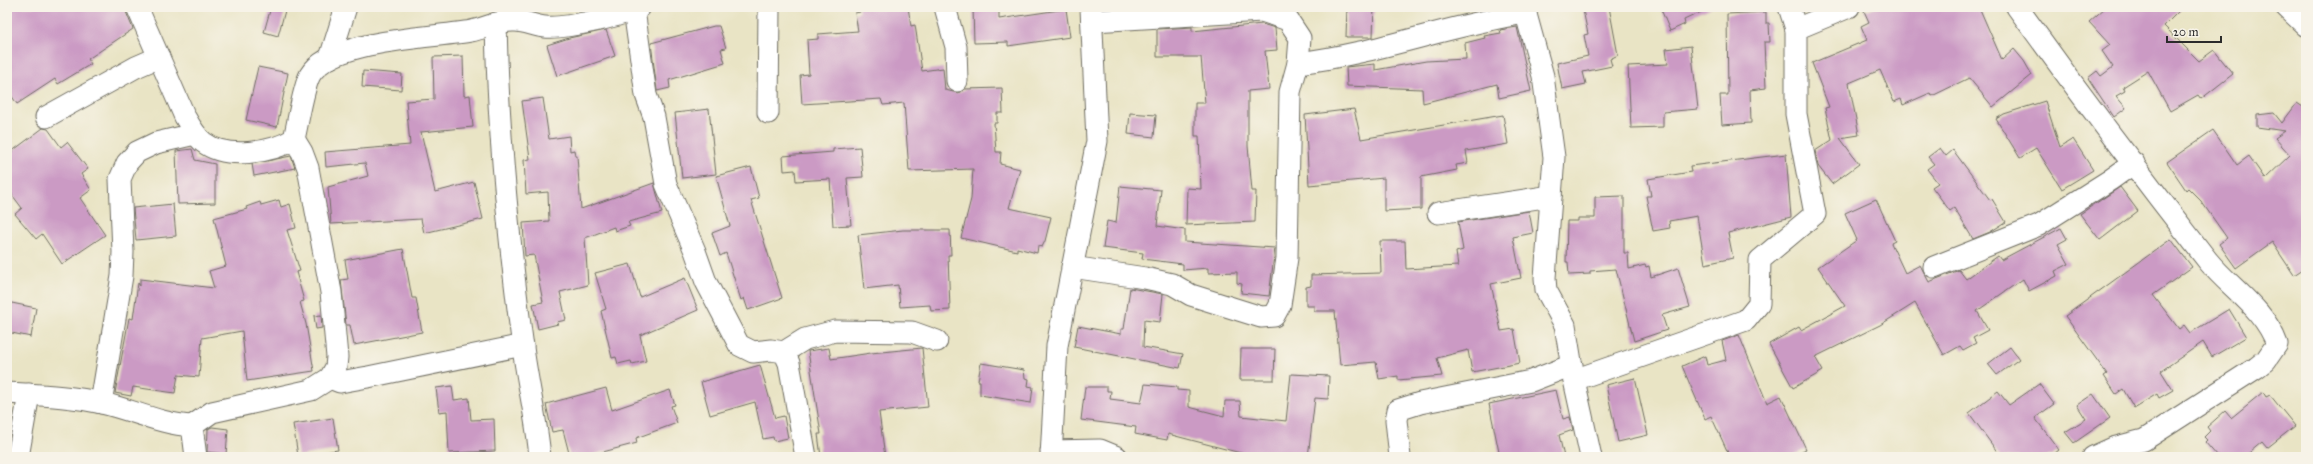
<svg xmlns="http://www.w3.org/2000/svg" width="2313" height="464" viewBox="0 0 2313 464" font-family="'IM FELL Great Primer',serif">
  <style>
    .building { fill: #cb9ac4 }
    .lines { fill: none; stroke-linecap: round; stroke-linejoin: round }
    .street-casing { stroke: #6e6c61; stroke-width: 23 }
    .street { stroke: #fff; stroke-width: 21 }
  </style>
  <rect width="100%" height="100%" fill="#f7f3e8"/>
  <filter id="ink" filterUnits="userSpaceOnUse"><feTurbulence type="fractalNoise" baseFrequency=".025" numOctaves="2"/><feDisplacementMap in="SourceGraphic" scale="8" xChannelSelector="R" yChannelSelector="G"/><feConvolveMatrix kernelMatrix="1 2 1 2 8 2 1 2 1" color-interpolation-filters="sRGB"/></filter>
  <filter id="wash" filterUnits="userSpaceOnUse"><feTurbulence type="fractalNoise" baseFrequency=".012" numOctaves="4" result="noise"/><feDisplacementMap in="SourceGraphic" scale="16" xChannelSelector="R" yChannelSelector="G"/><feGaussianBlur stdDeviation="0.9" result="paint"/><feColorMatrix in="noise" values="0 0 0 0 0 0 0 0 0 0 0 0 0 0 0 0 0 1.4 0 .05"/><feComposite in="paint" operator="in"/></filter>
  <g filter="url(#wash)">
    <rect width="100%" height="100%" fill="#e9e4c5"/>
    <g id="blocks">
      <g class="building">
        <path d="M7 7H124L133 29 88 59 91 64 58 84 55 79 17 104 7 89Z"/>
        <path d="M271 7H286L278 36 264 32Z"/>
        <path d="M859 7H908L911 26 915 25 922 71 943 68 945 90 958 93 965 89 1002 88 1003 113H997V123H994L996 152H1001L1000 164 1020 169 1009 208 1051 217 1045 241 1042 247 1038 246 1037 253 1017 248V251L961 238 971 199 973 169 909 171 904 103 883 105 881 99 802 104 800 75 809 74 807 40 818 39V34L858 31 855 13 860 12Z"/>
        <path d="M999 7V19L1066 9 1070 37 1008 46V42L974 43 973 8Z"/>
        <path d="M1347 7H1374L1373 37H1346Z"/>
        <path d="M1597 7H1609L1618 55 1610 59 1612 66 1583 72 1586 84 1562 89 1557 63 1588 56 1584 35 1588 34 1583 10Z"/>
        <path d="M1660 7H1712L1684 20 1685 24 1670 31Z"/>
        <path d="M1875 7H1979L2002 60 2014 49 2024 61 2032 75 1993 107 1969 78 1932 96 1930 93 1903 105 1901 99 1894 102 1880 70 1849 83 1859 135 1840 138 1859 164 1832 184 1818 166 1815 151 1832 140 1825 108 1829 107 1812 63 1867 40 1861 26 1869 22 1864 11Z"/>
        <path d="M2106 7H2183L2164 26 2199 61 2214 50 2233 74 2201 99 2198 95 2170 111 2148 71 2123 87 2125 91 2116 96 2126 108 2114 117 2088 78 2097 71 2101 76 2113 67 2102 51 2110 45 2089 22Z"/>
        <path d="M1766 12V23H1769L1770 42H1764L1766 88 1750 90 1751 123 1722 125 1720 95H1728L1727 14Z"/>
        <path d="M1262 24 1275 28 1277 50 1265 51 1269 89 1248 91V146L1252 191H1256L1255 222 1186 225 1187 188 1201 189 1199 136H1195V103H1205L1201 57H1157V29L1192 27V31Z"/>
        <path d="M714 26H719L726 48 721 49 725 63 669 80 670 88 657 91 651 43Z"/>
        <path d="M1517 27 1531 91 1499 98 1497 84 1423 103 1422 89 1347 86 1346 67 1375 64V70L1426 61 1466 59 1465 43 1485 38 1484 36 1501 33 1500 30Z"/>
        <path d="M606 30 615 56 557 76 547 45 569 38Z"/>
        <path d="M1691 46 1698 109 1663 112V127L1631 128 1628 66 1668 64 1666 49Z"/>
        <path d="M463 56 464 96 470 95 473 127 421 132 435 192 474 182 483 219 424 233 421 219 331 224 328 187 368 176 365 163 326 167 325 152 410 145 406 101 434 99 433 57Z"/>
        <path d="M258 67 288 73 277 127 246 120Z"/>
        <path d="M363 71 402 74 401 90 362 87Z"/>
        <path d="M543 98 549 139 569 136 570 151 574 150 575 156H577L581 209 654 183 662 213 628 222 630 226 615 231 614 227 585 238 588 285 560 292 566 320 557 322 558 324 538 329 533 304 543 302 534 255 525 256 523 223 549 221 548 192 526 194 524 160 530 159 522 101Z"/>
        <path d="M2045 101 2060 147 2073 139 2093 170 2062 189 2036 148 2020 158 1996 119 2004 114Z"/>
        <path d="M2297 103 2306 109V267L2294 275 2272 242 2236 268 2219 244 2227 238 2201 201 2188 188 2186 190 2167 162 2213 130 2237 165 2249 156 2265 179 2290 155 2275 138 2285 131 2257 127V115L2274 113 2282 123Z"/>
        <path d="M709 109 716 174 682 178 675 113Z"/>
        <path d="M1354 109 1361 139 1503 115 1508 144 1466 151 1468 163 1456 165 1457 170 1421 177V209L1384 211V178L1309 185 1305 115Z"/>
        <path d="M1130 113 1156 115 1154 137 1128 134Z"/>
        <path d="M43 128 48 129 61 147 67 142 88 169 81 174 91 190 80 198 105 235 62 264 42 234 36 239 15 214 22 208 7 188V155Z"/>
        <path d="M860 147 863 177 847 178 851 225 833 226 830 179 796 181 795 170 784 171 783 156 833 152V149Z"/>
        <path d="M1940 148 1946 156 1953 150 1990 200 1992 199 2006 222 1990 232 1973 239 1954 208 1950 211 1932 187 1938 183 1927 169 1934 164 1928 157Z"/>
        <path d="M192 149 195 160 215 164V203L178 204 176 151Z"/>
        <path d="M1786 154 1791 217 1728 233 1733 258 1705 264 1697 216 1669 221 1670 228 1653 231 1646 196H1651L1648 179 1691 172 1690 166Z"/>
        <path d="M291 156 295 168 254 176 252 164Z"/>
        <path d="M751 167 759 198 751 200 782 298 748 310 744 298 741 300 726 253 720 256 712 233 730 226 716 176Z"/>
        <path d="M1120 186 1161 190 1157 226 1185 230V242L1275 248 1269 296 1241 293 1242 284 1237 283V272L1208 273V268L1183 270V264L1142 259 1143 253 1103 248 1107 221 1116 223Z"/>
        <path d="M2120 187 2138 211 2100 240 2080 214Z"/>
        <path d="M1624 196V253H1628L1629 269 1645 265 1646 267 1649 266 1651 277 1678 268 1690 307 1662 315 1667 330 1634 341 1616 269 1590 271V274L1569 275 1568 262H1566L1567 221H1578V218H1595V197Z"/>
        <path d="M1876 199 1895 241 1891 243 1905 273 1920 265 1929 282 1959 270 1966 279 1998 256 2001 260 2061 228 2067 239 2058 244 2069 264 2055 271 2057 276 2029 291 2023 279 1977 311 1988 330 1973 338 1976 343 1963 350 1960 346 1944 355 1915 303 1880 325 1815 357 1823 371 1793 388 1769 344 1799 327 1801 330 1845 306 1818 267 1857 240 1845 213Z"/>
        <path d="M279 200 281 207 290 204 296 228 287 230 300 271 296 272 304 301 300 302 306 324 314 371 247 381 242 331 202 338 199 377 178 375 175 393 133 387 131 396 115 393 129 318 133 319 138 283 140 286V279L214 288 209 271 226 266 214 218 247 209 246 207 260 202 261 205Z"/>
        <path d="M173 204 176 236 136 240 133 208Z"/>
        <path d="M1529 211 1533 233 1513 237 1521 278 1491 284 1501 331 1514 329 1520 363 1472 372 1468 350 1437 358 1442 376 1398 380V376L1379 379 1376 362 1340 365 1335 311H1314V306H1306V287L1311 286V275L1381 273 1380 241H1405L1406 269 1458 266 1456 252 1463 250 1458 222Z"/>
        <path d="M903 230H950L951 255H948L950 310 931 311 930 305 900 307 898 285 864 289 858 235Z"/>
        <path d="M2171 239 2192 267 2153 295 2179 329 2184 325 2190 333 2229 309 2246 337 2212 357 2203 342 2161 371 2173 390 2159 398 2157 394 2134 408 2123 389 2116 394 2104 376 2107 374 2065 316Z"/>
        <path d="M403 249 412 298H416L422 332 354 345 350 325H346L341 280 348 279 345 260Z"/>
        <path d="M630 264 640 297 685 278 698 310 640 335 646 361 632 364 631 361 618 364 616 357 612 358 601 311 606 309 595 273Z"/>
        <path d="M1130 288 1163 294 1160 322 1144 320 1143 347 1183 354 1180 368 1074 347 1078 326 1121 334V329H1124Z"/>
        <path d="M7 302 36 308 31 337 7 332Z"/>
        <path d="M321 315 322 328 316 329 314 316Z"/>
        <path d="M1739 335 1767 403 1781 396 1806 449 1790 457H1730L1711 416 1705 419 1682 366 1705 356 1707 365 1726 360 1722 341Z"/>
        <path d="M2010 347 2019 359 1997 375 1988 364Z"/>
        <path d="M829 348 831 359 871 353 922 348 928 407 879 412 885 457H821L818 434H821L808 351Z"/>
        <path d="M1241 349H1275L1274 380H1240Z"/>
        <path d="M981 363 1024 370 1025 378 1029 379 1028 386 1033 387 1031 403 980 395V381H978Z"/>
        <path d="M760 365 775 418 784 416 788 438 774 441 773 437 763 439 755 402 710 415 701 382Z"/>
        <path d="M1291 374 1329 376 1328 399 1315 398 1308 457H1256L1168 434 1167 440 1135 434 1136 427 1081 420 1085 387H1107V391H1111L1110 399 1141 403 1145 384 1177 387V390L1189 391V407L1224 416 1225 401H1240L1241 416 1286 421Z"/>
        <path d="M1635 378 1648 435 1618 442 1606 385Z"/>
        <path d="M2039 384 2054 404 2035 418 2059 450 2050 457H2001L1969 413 1998 391 2009 405Z"/>
        <path d="M452 386 454 400 469 398 471 420 494 419 495 451 449 453 447 411 439 412 436 388Z"/>
        <path d="M606 388 612 410 670 390 675 405 671 406 677 423 636 438 637 443 584 457H570L563 430 552 432 546 404Z"/>
        <path d="M1556 390 1563 419 1570 417 1573 430 1559 435 1564 457H1500L1489 404Z"/>
        <path d="M2263 392 2266 397 2270 395 2295 426 2267 448 2262 442 2244 457H2218L2205 442 2207 440 2204 437 2210 431 2207 427 2225 411 2231 418Z"/>
        <path d="M2093 394 2110 418 2074 443 2065 432 2086 419 2077 405Z"/>
        <path d="M333 418 338 450 298 456 293 424Z"/>
        <path d="M212 427 228 429 226 454 207 452 208 429Z"/>
      </g>
    </g>
  </g>
  <g filter="url(#ink)">
    <use href="#blocks" fill-opacity="0" stroke="#6e6c61" stroke-width="1"/>
    <g class="lines">
      <defs>
        <g id="street">
          <path d="M137 7 185 117C190 126 195 135 203 142 226 160 271 153 294 139 298 123 303 88 310 75 331 39 433 38 471 31 486 28 500 20 515 21 525 21 535 26 545 27 565 29 622 16 640 7"/>
          <path d="M945 7 956 47 957 81"/>
          <path d="M1524 7 1543 76 1554 157 1545 278 1546 290 1565 325 1574 380 1591 457"/>
          <path d="M1789 7 1796 29"/>
          <path d="M2017 7C2079 93 2143 178 2208 261 2231 289 2264 308 2277 344L2266 360 2256 368 2144 440 2113 448 2093 457"/>
          <path d="M2286 7 2306 26"/>
          <path d="M634 10 646 95 654 117 666 184 695 251 706 282 739 345 753 352 771 350 784 352 789 363 806 457"/>
          <path d="M496 23C498 134 509 245 524 355 529 389 537 423 540 457"/>
          <path d="M330 58 346 7"/>
          <path d="M1298 63C1375 54 1449 25 1526 13"/>
          <path d="M768 113 769 7"/>
          <path d="M46 117 136 67 159 57"/>
          <path d="M1438 213 1551 196"/>
          <path d="M1072 267 1145 278 1172 284 1191 295 1261 317 1274 316 1280 305 1287 258 1290 92 1298 63 1300 38 1288 20 1262 11 1093 21"/>
          <path d="M1934 267 2039 225 2110 180 2134 163"/>
          <path d="M784 352 805 339 835 331 912 332 937 341"/>
          <path d="M330 378 340 382 368 377 523 345"/>
          <path d="M1574 380 1746 320 1759 304 1760 260 1815 214 1796 114V29L1849 7"/>
          <path d="M7 393C39 395 71 396 102 403 132 410 161 424 192 426"/>
          <path d="M101 403 122 276 123 252 120 179 127 163 137 152 156 143 195 134"/>
          <path d="M1051 451 1100 450 1117 457"/>
          <path d="M18 457 29 394"/>
          <path d="M196 457 192 426 212 412 311 390 330 378 336 367 337 357 331 292 308 168 302 152 294 139"/>
          <path d="M1051 457 1057 346 1097 141 1091 8"/>
          <path d="M1400 457 1396 420 1398 410 1420 403 1531 381 1572 365"/>
        </g>
      </defs>
      <use href="#street" class="street-casing"/>
      <use href="#street" class="street"/>
    </g>
  </g>
  <rect width="2313" height="464" fill="none" stroke="#f7f3e8" stroke-width="24"/>
  <path d="M2167 36v6h54v-6" fill="none" stroke="#2b2b2b" stroke-width="2"/>
  <text x="2173" y="36" font-size="12" fill="#2b2b2b" stroke="#f7f3e8" stroke-width="3" paint-order="stroke">20 m</text>
</svg>
